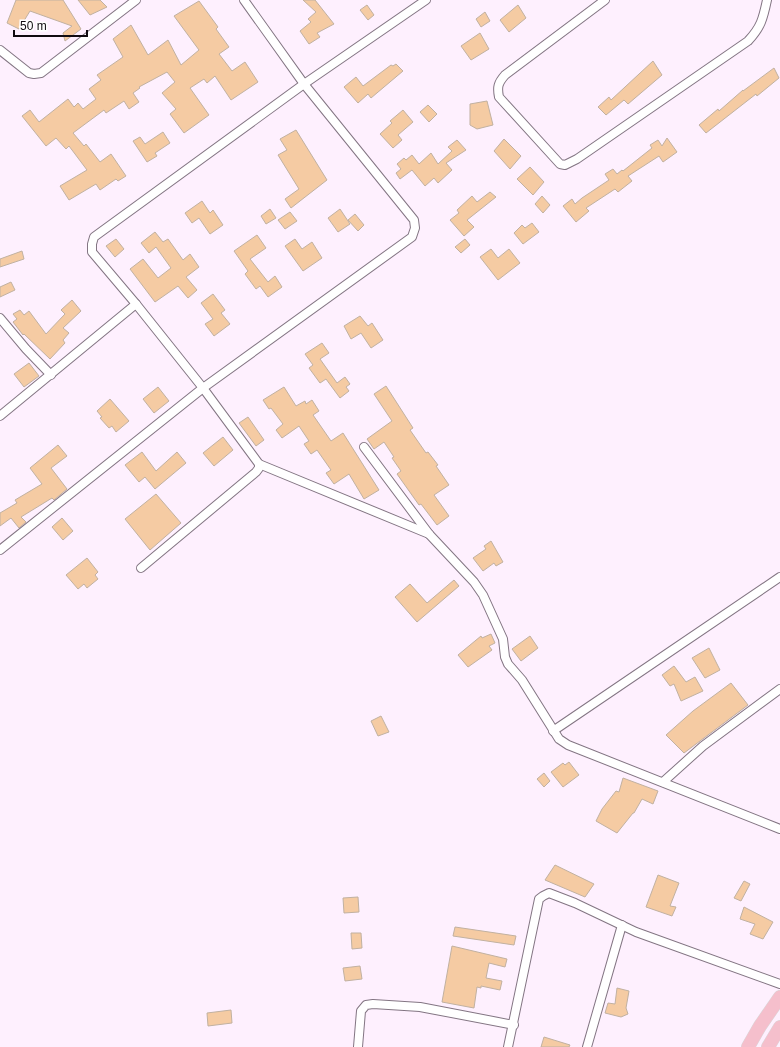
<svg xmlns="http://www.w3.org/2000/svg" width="780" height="1047" viewBox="0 0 780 1047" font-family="Helvetica,sans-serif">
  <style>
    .building { fill: #f5cba3; stroke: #c1b1a1 }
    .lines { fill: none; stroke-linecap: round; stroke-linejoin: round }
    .street-casing { stroke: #837583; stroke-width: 10 }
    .primary-casing { stroke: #d9d8d9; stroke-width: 14 }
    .street { stroke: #fff; stroke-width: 8 }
    .primary { stroke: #f5bfcc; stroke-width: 13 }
  </style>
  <rect width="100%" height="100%" fill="#fef0fe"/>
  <g class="building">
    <path d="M16 0H63L81 29 65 41 63 33 72 26 30 11 19 29 7 23Z"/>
    <path d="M78 0H100L107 7 90 15Z"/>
    <path d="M303 0H315L334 24 317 33 320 37 309 44 300 31 311 22 308 19 316 12Z"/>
    <path d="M199 1 218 27 216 29 229 47 219 54 232 71 245 62 258 82 231 100 215 76 207 83 204 79 190 88 209 115 184 133 170 114 176 109 162 93 175 82 167 72 139 87 140 88 133 93 139 102 129 109 124 101 106 113 104 110 73 133 84 146 86 144 100 162 111 154 126 176 118 181 116 179 100 190 96 184 69 200 60 186 87 170 69 146 66 149 56 138 46 146 22 116 30 110 39 122 68 99 74 107 78 103 83 109 96 99 89 89 101 80 97 75 123 57 113 39 131 25 148 55 168 40 181 65 199 50 174 16Z"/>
    <path d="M367 5 374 15 368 20 360 10Z"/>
    <path d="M518 5 526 18 509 32 500 20Z"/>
    <path d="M485 12 490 21 481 27 476 19Z"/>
    <path d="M480 33 489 49 471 60 461 46Z"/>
    <path d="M653 61 662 75 628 104 624 100 606 115 598 107 609 97 611 100Z"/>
    <path d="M396 64 403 71 371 98 368 94 358 103 344 87 356 77 363 86 391 65 393 66Z"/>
    <path d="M774 68 779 78 757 96 756 94 706 133 699 125 718 109 719 111 743 90V91Z"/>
    <path d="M487 101 493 125 477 129 470 125V104Z"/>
    <path d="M428 105 437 114 429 122 420 112Z"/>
    <path d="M403 110 413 122 398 135 402 140 393 148 380 134 392 123 390 121Z"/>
    <path d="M296 130 327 180 291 208 285 199 299 189 278 155 287 150 280 139Z"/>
    <path d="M163 132 170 143 155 153 157 156 147 162 133 141 140 137 145 144Z"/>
    <path d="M667 138 677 152 663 162 659 156 628 176 632 181 618 192 615 189 586 208 589 211 576 222 563 206 572 199 575 204 582 198 609 180 605 174 613 169 617 174 622 170 623 171 652 148 650 145 658 140 662 146Z"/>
    <path d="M504 139 521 156 510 169 494 151Z"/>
    <path d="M457 140 466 150 446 163 452 170 438 183 434 178 425 186 412 170 400 179 396 173 401 169 397 164 404 158 406 160 412 155 419 164 431 153 438 164 452 151 448 147Z"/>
    <path d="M530 167 544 182 533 195 517 179Z"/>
    <path d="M490 192 496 197 467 220 474 227 464 236 450 220 459 213 457 210 472 196 477 202Z"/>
    <path d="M542 196 550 205 543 213 535 204Z"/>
    <path d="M202 201 210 213 213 210 223 225 210 234 199 218 192 223 185 213Z"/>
    <path d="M270 209 276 218 266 224 261 216Z"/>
    <path d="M340 209 350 224 338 232 328 218Z"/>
    <path d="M290 212 297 221 285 229 278 220Z"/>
    <path d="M355 214 364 225 358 231 348 220Z"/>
    <path d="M532 223 539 232 523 244 514 233 522 225 525 228Z"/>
    <path d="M155 232 163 242 168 239 183 260 190 254 199 267 186 277 197 290 188 298 178 286 155 302 130 269 143 259 158 278 171 268 156 247 149 253 141 243Z"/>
    <path d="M257 235 266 248 250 259 268 282 275 276 282 287 268 297 260 286 256 289 245 274 248 271 234 251Z"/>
    <path d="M116 239 124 249 115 257 106 246Z"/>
    <path d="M295 239 302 249 312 242 322 258 303 271 285 246Z"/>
    <path d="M465 239 470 245 461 253 455 247Z"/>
    <path d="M491 249 498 258 509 249 520 263 498 280 480 257Z"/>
    <path d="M22 251 24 259 0 267V259Z"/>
    <path d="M11 282 15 290 0 297V287Z"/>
    <path d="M213 294 225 310 221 313 230 324 214 336 205 324 213 319 201 303Z"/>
    <path d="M72 300 81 311 63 328 69 333 63 340 65 343 50 359 24 334 23 335 13 322 17 319 13 314 20 310 24 315 29 311 46 334 65 314 61 310Z"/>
    <path d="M360 316 368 326 372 323 383 340 371 348 361 333 351 339 344 326Z"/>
    <path d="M322 343 329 353 320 359 337 383 345 377 350 384 346 387 349 391 340 398 326 379 320 383 309 368 313 365 305 354Z"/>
    <path d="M29 363 39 376 24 387 14 374Z"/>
    <path d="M386 386 413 428 410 430 426 453 428 452 438 465 436 466 449 485 434 495 449 516 437 525 421 504 419 505 397 474 401 471 392 458 394 457 384 442 374 449 367 439 392 421 374 394Z"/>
    <path d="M158 387 169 401 154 413 143 399Z"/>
    <path d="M284 387 296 406 305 401 306 404 312 400 319 411 313 415 331 441 343 433 379 490 364 499 349 474 334 484 326 473 331 470 317 450 311 454 304 444 309 441 299 426 282 438 276 430 283 424 271 408 269 409 263 400Z"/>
    <path d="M110 399 129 421 116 432 112 426 109 428 100 418 102 417 97 411Z"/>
    <path d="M248 417 264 440 256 446 239 423Z"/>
    <path d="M223 437 233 450 214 466 203 453Z"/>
    <path d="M58 445 67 456 51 468 67 489 54 500 52 498 21 517 26 522 19 528 11 518 0 526V513L17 503 15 500 42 484 30 468Z"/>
    <path d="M142 452 156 471 177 452 186 463 155 489 145 477 139 482 125 465Z"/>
    <path d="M156 494 181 523 150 550 125 519Z"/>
    <path d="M62 518 73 531 63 540 52 527Z"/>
    <path d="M491 541 503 562 496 566 494 563 483 571 473 558 486 549 484 546Z"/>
    <path d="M87 558 98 572 95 575 98 579 87 588 84 584 78 589 66 575Z"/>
    <path d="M454 580 459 586 417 622 395 597 410 584 427 603Z"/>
    <path d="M491 634 495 643 489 646 492 650 468 667 458 655 481 636 482 638Z"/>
    <path d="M530 636 538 648 521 661 512 649Z"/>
    <path d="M709 648 720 670 705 678 692 658Z"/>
    <path d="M674 666 686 682 695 677 703 691 681 701 674 684 670 686 662 675Z"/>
    <path d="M731 683 748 705 684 753 666 735 693 711Z"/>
    <path d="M381 716 389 732 378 736 371 721Z"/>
    <path d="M569 762 579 775 563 787 551 772 563 763 565 765Z"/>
    <path d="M544 773 550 781 544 787 537 779Z"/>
    <path d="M623 778 658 791 653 804 642 799 634 813H633L617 833 596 821 602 809 616 791 619 792Z"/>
    <path d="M555 865 594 884 585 897 545 880Z"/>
    <path d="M658 875 679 883 670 906 676 907 672 916 646 907Z"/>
    <path d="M744 881 750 884 741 901 734 898Z"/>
    <path d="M358 897 359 912 344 913 343 898Z"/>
    <path d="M744 907 773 922 763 939 750 934 755 924 740 919Z"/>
    <path d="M455 927 516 936 514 945 453 936Z"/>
    <path d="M351 933H361L362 948 352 949Z"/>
    <path d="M452 946 507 959 505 967 489 963 486 978 502 981 500 990 481 986V988L477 987 474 1008 442 1002Z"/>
    <path d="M360 966 362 979 345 981 343 968Z"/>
    <path d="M617 988 629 991 626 1008 628 1014 621 1017 605 1013 608 1003 615 1004Z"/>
    <path d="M231 1010 232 1023 208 1026 207 1013Z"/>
    <path d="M544 1037 570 1045 569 1047H541Z"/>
  </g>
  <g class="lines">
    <defs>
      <g id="street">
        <path d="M426 0 304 84 94 237 92 244V252L136 304 203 388 259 464 429 534"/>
        <path d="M605 0 505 75C498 83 497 87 499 97L560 164 565 165 577 159 748 41C761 27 763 19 767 0"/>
        <path d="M0 50 29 73 34 74 41 73 136 0"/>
        <path d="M0 318 26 349 51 375"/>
        <path d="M0 416 136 304"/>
        <path d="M364 447 429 534 474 582 483 595 503 639 505 657 508 664 522 680 559 739 568 745 780 829"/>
        <path d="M0 550 203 388 412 237 415 228 414 220 304 84 244 0"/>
        <path d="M141 568 256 472 259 468V464"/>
        <path d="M553 731 780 577"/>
        <path d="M663 782 703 746 780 689"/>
        <path d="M358 1047 361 1011 366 1005 373 1004 420 1007 514 1025"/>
        <path d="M508 1047 539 899 543 896 549 893 575 903 636 932 780 984"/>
        <path d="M587 1047 622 925"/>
      </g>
      <g id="primary">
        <path d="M748 1047 760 1026 780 997"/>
        <path d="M768 1047 780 1027"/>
      </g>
    </defs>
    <use href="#street" class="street-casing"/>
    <use href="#primary" class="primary-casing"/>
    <use href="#street" class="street"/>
    <use href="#primary" class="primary"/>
  </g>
  <path d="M14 30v6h73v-6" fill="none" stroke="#100b10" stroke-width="2"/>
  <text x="20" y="30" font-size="12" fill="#100b10" stroke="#ffffff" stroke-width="3" paint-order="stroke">50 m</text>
</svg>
